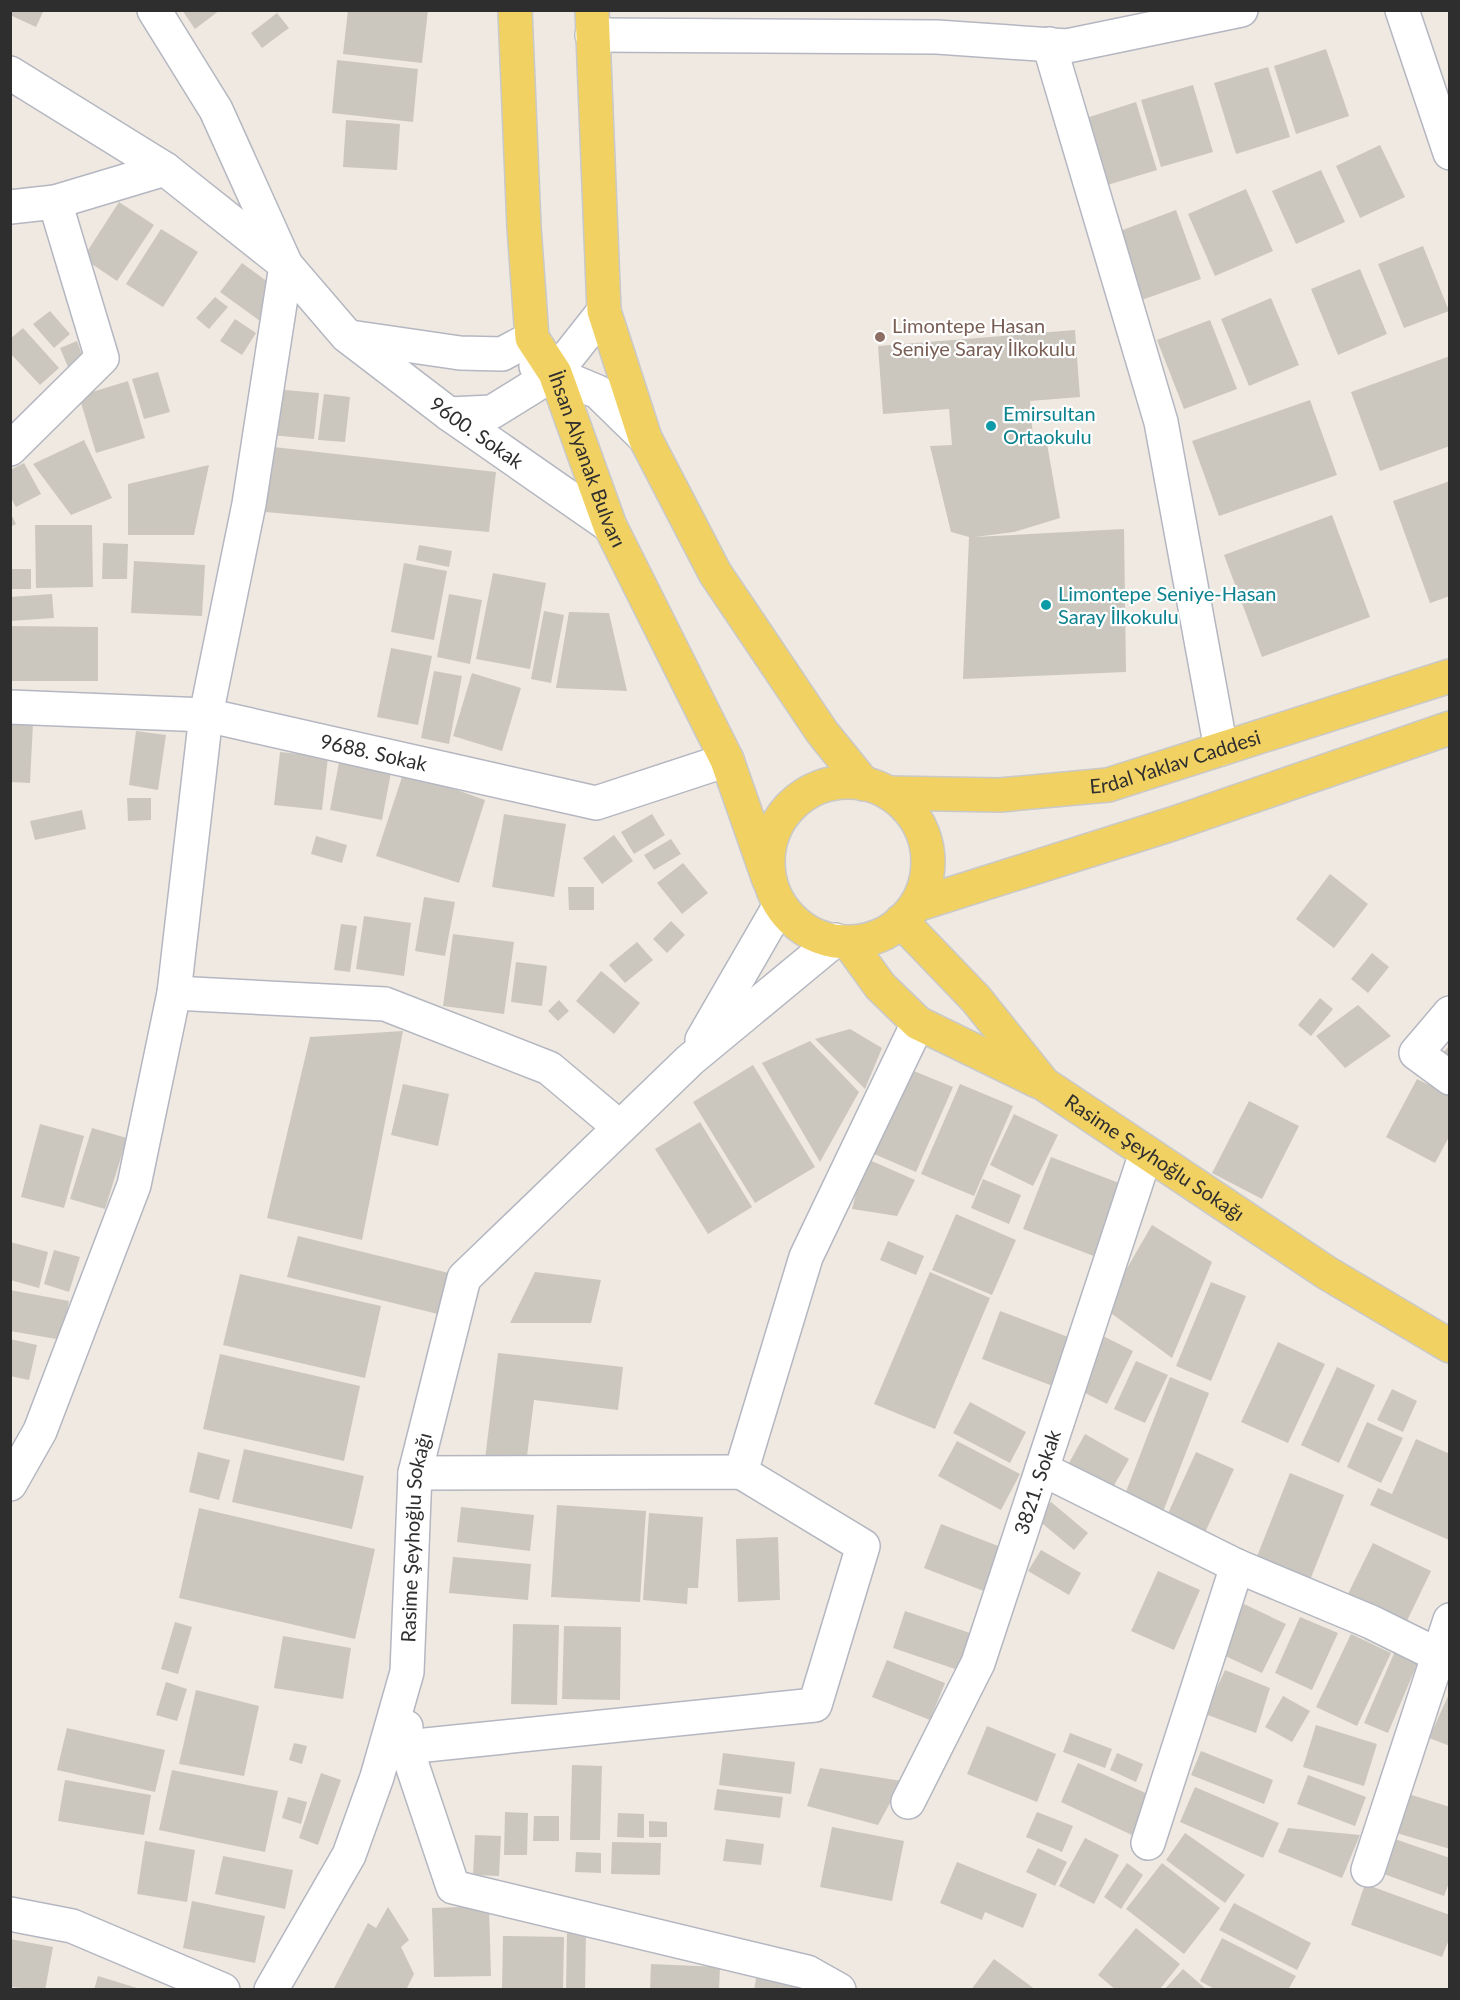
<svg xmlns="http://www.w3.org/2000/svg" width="1460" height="2000" viewBox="0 0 1460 2000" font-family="Lato,sans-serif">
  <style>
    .building { fill: #cbc7bf }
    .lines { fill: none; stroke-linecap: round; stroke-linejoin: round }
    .street-casing { stroke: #b4b7c1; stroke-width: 36 }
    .secondary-casing { stroke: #b4b7c1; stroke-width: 36 }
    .primary-casing { stroke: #c9c9c9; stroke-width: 36 }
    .street { stroke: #fff; stroke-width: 33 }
    .secondary { stroke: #fff; stroke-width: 33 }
    .primary { stroke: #f2d163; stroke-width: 33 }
    .education-dot { fill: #8d6e63; stroke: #fff; stroke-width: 2 }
    .culture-dot { fill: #0f9aa8; stroke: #fff; stroke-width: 2 }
    .labels { text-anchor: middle; stroke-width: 4.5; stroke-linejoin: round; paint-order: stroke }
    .education-label { font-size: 20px; fill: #785e54; stroke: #fff; text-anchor: start }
    .culture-label { font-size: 20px; fill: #0d838f; stroke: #fff; text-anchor: start }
    .street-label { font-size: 20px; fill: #2e2e2e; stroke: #fff }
  </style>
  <rect width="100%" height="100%" fill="#efe9e1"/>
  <g class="building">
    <path d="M10 10H44L36 27 10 15Z"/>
    <path d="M182 10H220L195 29Z"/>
    <path d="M348 10H428L422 63 343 54Z"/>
    <path d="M277 13 289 28 262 48 251 33Z"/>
    <path d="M1326 49 1349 116 1296 134 1274 66Z"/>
    <path d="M337 60 418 69 413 122 332 113Z"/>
    <path d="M1268 67 1290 137 1236 154 1214 83Z"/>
    <path d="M1193 85 1213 152 1161 167 1141 100Z"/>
    <path d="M1136 102 1157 170 1101 187 1080 120Z"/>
    <path d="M346 120 400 124 397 170 343 167Z"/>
    <path d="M1380 145 1405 197 1360 218 1336 166Z"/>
    <path d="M1321 170 1345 222 1296 244 1272 191Z"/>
    <path d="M1246 189 1273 251 1215 276 1188 214Z"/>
    <path d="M119 202 154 225 117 281 83 258Z"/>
    <path d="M1176 210 1201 279 1136 302 1112 234Z"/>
    <path d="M161 229 198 252 163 307 126 284Z"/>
    <path d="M1423 246 1449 311 1404 328 1378 264Z"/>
    <path d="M242 263 276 288 260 321 220 292Z"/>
    <path d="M1360 269 1387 334 1338 355 1311 289Z"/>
    <path d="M215 297 228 307 209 329 196 318Z"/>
    <path d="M1271 298 1299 365 1249 386 1221 319Z"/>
    <path d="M50 311 70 334 54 348 33 324Z"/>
    <path d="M235 319 256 333 242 355 220 341Z"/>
    <path d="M1210 320 1237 389 1184 409 1157 340Z"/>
    <path d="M23 328 59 368 40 385 10 353V339Z"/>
    <path d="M1075 330 1080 397 1030 401 1033 438H1046L1060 518 1014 532 975 537 1124 529 1126 672 963 679 969 537 951 532 930 446 952 445 949 409 883 414 878 346Z"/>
    <path d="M77 341 84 360 68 367 60 348Z"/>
    <path d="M1450 356V446L1380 471 1351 392Z"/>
    <path d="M158 372 170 412 144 419 132 379Z"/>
    <path d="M128 381 145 438 96 453 79 396Z"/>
    <path d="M274 389 319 393 314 439 270 435Z"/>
    <path d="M324 394 350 397 345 442 318 440Z"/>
    <path d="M1310 400 1337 475 1219 516 1192 441Z"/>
    <path d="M84 440 112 498 71 515 33 464Z"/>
    <path d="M265 446 496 472 489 532 253 511Z"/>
    <path d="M24 463 41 494 16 507 10 496V470Z"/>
    <path d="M209 465 194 535H128V484Z"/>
    <path d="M1450 481V596L1430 603 1393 501Z"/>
    <path d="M10 512 16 524 10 527Z"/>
    <path d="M1332 515 1370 617 1262 657 1224 555Z"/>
    <path d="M35 525H92L93 587 36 588Z"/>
    <path d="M103 543 128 544 127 579H102Z"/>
    <path d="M419 545 452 551 449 567 416 560Z"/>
    <path d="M134 561 205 565 202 616 131 613Z"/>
    <path d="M404 563 447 571 434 640 391 632Z"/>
    <rect x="10" y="569" width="21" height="20"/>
    <path d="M493 573 546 583 530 669 476 659Z"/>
    <path d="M52 594 54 618 10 621V597Z"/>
    <path d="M449 594 482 600 470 664 437 657Z"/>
    <path d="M544 611 564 615 551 683 531 679Z"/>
    <path d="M569 612 609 613 627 691 556 688Z"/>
    <path d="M10 626 98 627V681H10Z"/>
    <path d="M391 648 432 656 418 725 377 717Z"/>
    <path d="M434 671 462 676 449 744 421 738Z"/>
    <path d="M472 673 521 688 502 751 453 736Z"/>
    <path d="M10 722 33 723 30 783 10 782Z"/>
    <path d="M136 731 166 735 158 790 129 785Z"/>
    <path d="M280 752 328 757 322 810 274 805Z"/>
    <path d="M340 757 392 767 382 820 330 810Z"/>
    <path d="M404 771 485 800 459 883 376 856Z"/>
    <path d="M127 798H151V820L128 821Z"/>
    <path d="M82 810 86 829 35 840 30 821Z"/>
    <path d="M504 814 566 824 554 897 492 887Z"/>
    <path d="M652 814 665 835 634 854 621 832Z"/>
    <path d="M614 835 633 861 602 884 583 858Z"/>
    <path d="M316 836 347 845 342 863 311 854Z"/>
    <path d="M671 839 681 854 654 870 644 855Z"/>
    <path d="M683 863 708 893 682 914 657 883Z"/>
    <path d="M1330 874 1368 904 1334 948 1296 919Z"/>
    <path d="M568 887H594V910H569Z"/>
    <path d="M424 897 455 902 445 956 415 951Z"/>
    <path d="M364 916 411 923 404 976 356 969Z"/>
    <path d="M671 921 685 935 667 953 653 939Z"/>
    <path d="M341 924 357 926 350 972 334 970Z"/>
    <path d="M453 934 514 942 504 1014 443 1006Z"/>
    <path d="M637 942 653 960 625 983 609 965Z"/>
    <path d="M1372 953 1389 967 1368 993 1351 979Z"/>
    <path d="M516 962 547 966 542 1006 511 1002Z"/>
    <path d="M601 971 640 1003 614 1034 576 1001Z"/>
    <path d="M1320 998 1333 1009 1311 1036 1298 1025Z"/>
    <path d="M559 1000 569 1011 558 1021 548 1011Z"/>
    <path d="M1358 1005 1391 1036 1345 1068 1316 1036Z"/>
    <path d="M850 1029 882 1048 865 1089 815 1039Z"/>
    <path d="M403 1031 362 1240 267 1218 310 1037Z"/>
    <path d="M810 1041 859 1092 820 1162 762 1063Z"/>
    <path d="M1450 1045V1062L1441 1055Z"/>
    <path d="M753 1065 815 1167 755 1203 693 1102Z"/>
    <path d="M904 1067 953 1087 916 1172 867 1151Z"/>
    <path d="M1417 1079 1450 1095V1135L1435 1163 1386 1137Z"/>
    <path d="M403 1084 449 1094 438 1146 391 1135Z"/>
    <path d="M960 1084 1013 1106 974 1196 921 1174Z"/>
    <path d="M1249 1101 1299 1126 1262 1199 1212 1173Z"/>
    <path d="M1014 1114 1058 1135 1033 1186 990 1165Z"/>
    <path d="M700 1122 752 1207 708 1234 655 1149Z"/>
    <path d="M40 1124 84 1136 64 1208 21 1197Z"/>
    <path d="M92 1128 127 1138 105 1209 70 1199Z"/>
    <path d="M1051 1157 1127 1186 1099 1258 1023 1229Z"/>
    <path d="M865 1158 915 1180 897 1216 852 1209Z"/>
    <path d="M983 1179 1021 1195 1009 1224 971 1208Z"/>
    <path d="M956 1214 1016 1240 992 1295 932 1270Z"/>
    <path d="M1152 1225 1212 1262 1172 1358 1104 1308Z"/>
    <path d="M298 1236 457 1275 446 1316 287 1277Z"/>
    <path d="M888 1241 924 1256 916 1275 880 1260Z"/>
    <path d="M10 1242 48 1252 39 1288 10 1280Z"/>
    <path d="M54 1250 80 1257 69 1292 44 1284Z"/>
    <path d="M535 1272 601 1280 591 1323H510Z"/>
    <path d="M930 1272 990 1298 935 1429 874 1404Z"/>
    <path d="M240 1274 381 1306 365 1378 223 1345Z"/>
    <path d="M1211 1282 1246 1296 1211 1381 1176 1366Z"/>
    <path d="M10 1290 69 1301 62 1340 10 1331Z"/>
    <path d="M1000 1311 1076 1340 1058 1388 982 1359Z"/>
    <path d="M1101 1335 1133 1351 1107 1404 1075 1388Z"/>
    <path d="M10 1339 37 1345 29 1380 10 1376Z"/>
    <path d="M1278 1342 1325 1364 1288 1443 1241 1422Z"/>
    <path d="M498 1353 623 1367 618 1410 534 1400 526 1464 485 1459Z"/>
    <path d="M220 1354 360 1386 344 1461 203 1429Z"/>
    <path d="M1136 1361 1168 1375 1145 1423 1114 1409Z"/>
    <path d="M1337 1367 1375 1385 1339 1463 1301 1445Z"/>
    <path d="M1170 1377 1209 1393 1161 1517 1122 1502Z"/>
    <path d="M1392 1389 1417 1401 1403 1432 1377 1420Z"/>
    <path d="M970 1402 1026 1432 1010 1463 953 1433Z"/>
    <path d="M1367 1422 1403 1438 1381 1483 1347 1467Z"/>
    <path d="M1085 1434 1129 1459 1108 1496 1064 1472Z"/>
    <path d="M1416 1439 1450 1454 1449 1540 1370 1505 1378 1488 1392 1494Z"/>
    <path d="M957 1441 1020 1474 1001 1510 938 1476Z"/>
    <path d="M244 1449 364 1476 352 1529 232 1502Z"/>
    <path d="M198 1452 230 1460 219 1500 189 1492Z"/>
    <path d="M1196 1452 1234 1469 1203 1537 1165 1520Z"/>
    <path d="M1290 1473 1344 1495 1310 1580 1256 1559Z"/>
    <path d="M1051 1502 1088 1533 1074 1550 1037 1519Z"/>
    <path d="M557 1505 646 1511 640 1602 551 1597Z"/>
    <path d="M461 1507 534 1515 530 1551 457 1542Z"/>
    <path d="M199 1508 375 1549 355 1639 179 1598Z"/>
    <path d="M649 1513 703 1517 698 1588H688L687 1604 643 1600Z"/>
    <path d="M941 1524 1006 1549 989 1593 924 1568Z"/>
    <path d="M778 1537 780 1600 738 1602 736 1539Z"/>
    <path d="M1373 1543 1431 1571 1403 1629 1345 1600Z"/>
    <path d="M1041 1550 1081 1573 1069 1595 1028 1571Z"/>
    <path d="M453 1557 531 1564 528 1600 449 1593Z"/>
    <path d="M1158 1571 1200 1590 1174 1650 1131 1631Z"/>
    <path d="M1244 1604 1286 1624 1262 1673 1221 1654Z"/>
    <path d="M905 1611 973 1634 961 1671 893 1648Z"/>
    <path d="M1300 1617 1338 1633 1312 1690 1275 1673Z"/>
    <path d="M175 1622 192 1627 178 1674 161 1669Z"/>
    <path d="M513 1624 559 1625 557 1705 511 1704Z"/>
    <path d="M564 1626 621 1627 620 1700 562 1699Z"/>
    <path d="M1351 1634 1391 1653 1357 1726 1316 1707Z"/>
    <path d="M283 1636 351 1648 343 1699 274 1688Z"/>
    <path d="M1395 1651 1418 1662 1388 1733 1364 1723Z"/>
    <path d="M887 1660 945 1683 930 1720 872 1697Z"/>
    <path d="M1225 1670 1270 1688 1256 1733 1205 1714Z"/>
    <path d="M166 1682 187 1689 177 1721 156 1715Z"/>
    <path d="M196 1690 259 1706 244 1776 179 1764Z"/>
    <path d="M1450 1692V1746L1429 1738Z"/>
    <path d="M1283 1696 1310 1711 1292 1742 1265 1727Z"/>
    <path d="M1316 1725 1377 1744 1364 1786 1303 1767Z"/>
    <path d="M987 1726 1056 1754 1037 1802 967 1774Z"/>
    <path d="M67 1728 165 1750 155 1792 57 1770Z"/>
    <path d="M1070 1733 1112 1749 1105 1768 1063 1752Z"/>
    <path d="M294 1743 307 1746 302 1764 289 1760Z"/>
    <path d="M1201 1751 1273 1780 1264 1804 1191 1775Z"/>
    <path d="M723 1753 795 1762 791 1794 719 1785Z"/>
    <path d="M1117 1753 1143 1764 1136 1782 1110 1770Z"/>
    <path d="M1078 1763 1150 1795 1132 1835 1061 1802Z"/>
    <path d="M572 1765 602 1766 600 1840H570Z"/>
    <path d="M820 1768 902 1781 878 1825 807 1806Z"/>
    <path d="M172 1770 278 1791 265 1852 159 1830Z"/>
    <path d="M321 1773 341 1780 318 1845 299 1838Z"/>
    <path d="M1308 1775 1366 1797 1355 1826 1297 1804Z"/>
    <path d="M65 1780 151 1795 144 1835 58 1821Z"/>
    <path d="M1195 1787 1279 1823 1263 1858 1180 1822Z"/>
    <path d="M717 1789 783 1797 780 1818 714 1810Z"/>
    <path d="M1402 1792 1450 1807V1849L1390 1831Z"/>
    <path d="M288 1797 307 1802 301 1824 282 1818Z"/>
    <path d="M505 1812 528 1813 527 1855H504Z"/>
    <path d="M1037 1812 1073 1826 1062 1852 1026 1837Z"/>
    <path d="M618 1813 644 1814V1838L617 1837Z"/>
    <path d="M534 1816H559V1841H533Z"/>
    <path d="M649 1821 667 1822V1837H649Z"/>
    <path d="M832 1827 904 1841 892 1901 820 1887Z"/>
    <path d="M1288 1828 1360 1835 1342 1878 1278 1852Z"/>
    <path d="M1185 1833 1245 1875 1225 1903 1166 1860Z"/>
    <path d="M475 1835 501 1836 499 1876 473 1875Z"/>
    <path d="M1386 1836 1450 1858V1880L1444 1896 1373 1870Z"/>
    <path d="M1085 1838 1119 1855 1094 1904 1059 1886Z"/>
    <path d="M726 1839 764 1844 761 1865 723 1861Z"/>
    <path d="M145 1841 195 1850 187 1902 137 1894Z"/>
    <path d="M612 1842 661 1843 660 1875 611 1874Z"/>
    <path d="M1038 1848 1067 1862 1055 1886 1026 1872Z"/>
    <path d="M576 1852 601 1853V1873L575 1872Z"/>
    <path d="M223 1856 293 1870 285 1909 215 1894Z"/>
    <path d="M957 1862 1037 1894 1023 1928 985 1912 982 1920 940 1903Z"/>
    <path d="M1127 1863 1143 1875 1121 1909 1104 1897Z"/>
    <path d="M1162 1863 1220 1908 1184 1954 1126 1909Z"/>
    <path d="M1365 1884 1450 1915V1937L1442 1957 1351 1925Z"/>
    <path d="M192 1901 265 1916 255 1963 183 1948Z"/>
    <path d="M1234 1903 1311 1943 1297 1970 1219 1930Z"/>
    <path d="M489 1906 491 1976 434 1977 432 1908Z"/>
    <path d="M388 1907 409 1940 401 1947 414 1974 406 1990H333L368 1923 376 1928Z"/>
    <path d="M1136 1928 1180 1964 1159 1990H1116L1098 1975Z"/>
    <path d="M567 1931 586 1932 585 1990H566Z"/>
    <path d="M503 1936 564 1937 563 1990H502Z"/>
    <path d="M1222 1938 1296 1976 1288 1990H1216L1200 1981Z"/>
    <path d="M10 1939 53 1947 45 1990 10 1987Z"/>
    <path d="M994 1959 1036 1990H971Z"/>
    <path d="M651 1964 720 1967 719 1990H650Z"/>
    <path d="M1183 1969 1207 1990H1164Z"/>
    <path d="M757 1973 801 1981 799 1990H754Z"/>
    <path d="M98 1976 140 1989V1990H94Z"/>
  </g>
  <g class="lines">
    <defs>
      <g id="street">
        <path d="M1402 10 1450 153"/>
        <path d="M592 35 937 37 1067 46 1241 10"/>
        <path d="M1049 44 1161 422 1221 749"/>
        <path d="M10 73 165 169 286 265 249 504 206 715 174 993 134 1185 40 1431 10 1484"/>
        <path d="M10 207 55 202 165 169"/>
        <path d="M10 449 102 358 55 202"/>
        <path id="s1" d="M10 707 206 715 596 803 727 760"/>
        <path d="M174 993 385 1004 549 1068 618 1126"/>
        <path d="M1450 1013 1416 1053 1450 1078"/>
        <path d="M1042 1469 1237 1566 1371 1622 1450 1661"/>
        <path d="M741 1472 806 1257 918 1023"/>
        <path d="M406 1727V1747L453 1887 807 1972 839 1990"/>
        <path d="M406 1747 815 1705 863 1546 741 1472 415 1473"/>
        <path id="s2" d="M908 1802 978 1663 1146 1153"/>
        <path d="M1148 1843 1237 1566"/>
        <path d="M1368 1870 1450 1620"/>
        <path d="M10 1914 72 1926 223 1990"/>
      </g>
      <g id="secondary">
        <path id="s3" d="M154 10 216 110 286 265 347 336 449 414 610 526"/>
        <path d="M350 337 460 353 502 354 532 338"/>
        <path d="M536 366 598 392 645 438"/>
        <path d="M449 414 492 412 555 373 604 311"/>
        <path d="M702 1040 780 905"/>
        <path id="s4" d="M271 1990 349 1855 377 1777 407 1672 415 1473 464 1278 690 1060 835 940"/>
      </g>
      <g id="primary">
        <path id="s5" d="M515 10 524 227 532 338 555 373 610 526 727 760 769 880"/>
        <path d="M592 10 604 311 645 438 715 573 822 732 864 784"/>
        <circle cx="848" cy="862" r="80"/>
        <path id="s6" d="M889 793 1000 795 1108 785 1450 676"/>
        <path d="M916 905 1172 824 1450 728"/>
        <path id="s7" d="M901 921 976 999 1044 1084 1327 1273 1450 1346"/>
        <path d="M849 943 880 986 918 1023 1037 1081"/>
      </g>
    </defs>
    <use href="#street" class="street-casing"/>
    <use href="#secondary" class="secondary-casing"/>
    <use href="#primary" class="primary-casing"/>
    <use href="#street" class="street"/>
    <use href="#secondary" class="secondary"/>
    <use href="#primary" class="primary"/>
  </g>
  <circle class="education-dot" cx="880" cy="337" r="6"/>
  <g class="culture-dot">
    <circle cx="991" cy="426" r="6"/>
    <circle cx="1046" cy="605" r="6"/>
  </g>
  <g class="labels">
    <g class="education-label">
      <text x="892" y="333">Limontepe Hasan<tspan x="892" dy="23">Seniye Saray İlkokulu</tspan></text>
    </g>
    <g class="culture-label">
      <text x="1003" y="421">Emirsultan<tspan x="1003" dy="23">Ortaokulu</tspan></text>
      <text x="1058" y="601">Limontepe Seniye-Hasan<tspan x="1058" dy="23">Saray İlkokulu</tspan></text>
    </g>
    <g class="street-label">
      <text dy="7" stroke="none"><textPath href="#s3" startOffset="543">9600. Sokak</textPath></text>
      <text dy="7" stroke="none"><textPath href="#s5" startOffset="462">İhsan Alyanak Bulvarı</textPath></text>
      <text dy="7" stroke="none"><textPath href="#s1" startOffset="368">9688. Sokak</textPath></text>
      <text dy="7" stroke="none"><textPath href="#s6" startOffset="290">Erdal Yaklav Caddesi</textPath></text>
      <text dy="7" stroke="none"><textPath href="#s7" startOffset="350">Rasime Şeyhoğlu Sokağı</textPath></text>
      <text dy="7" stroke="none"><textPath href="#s2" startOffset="346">3821. Sokak</textPath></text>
      <text dy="7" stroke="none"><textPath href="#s4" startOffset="483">Rasime Şeyhoğlu Sokağı</textPath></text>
    </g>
  </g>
  <rect width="1460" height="2000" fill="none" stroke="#2e2e2e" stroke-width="24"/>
</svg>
